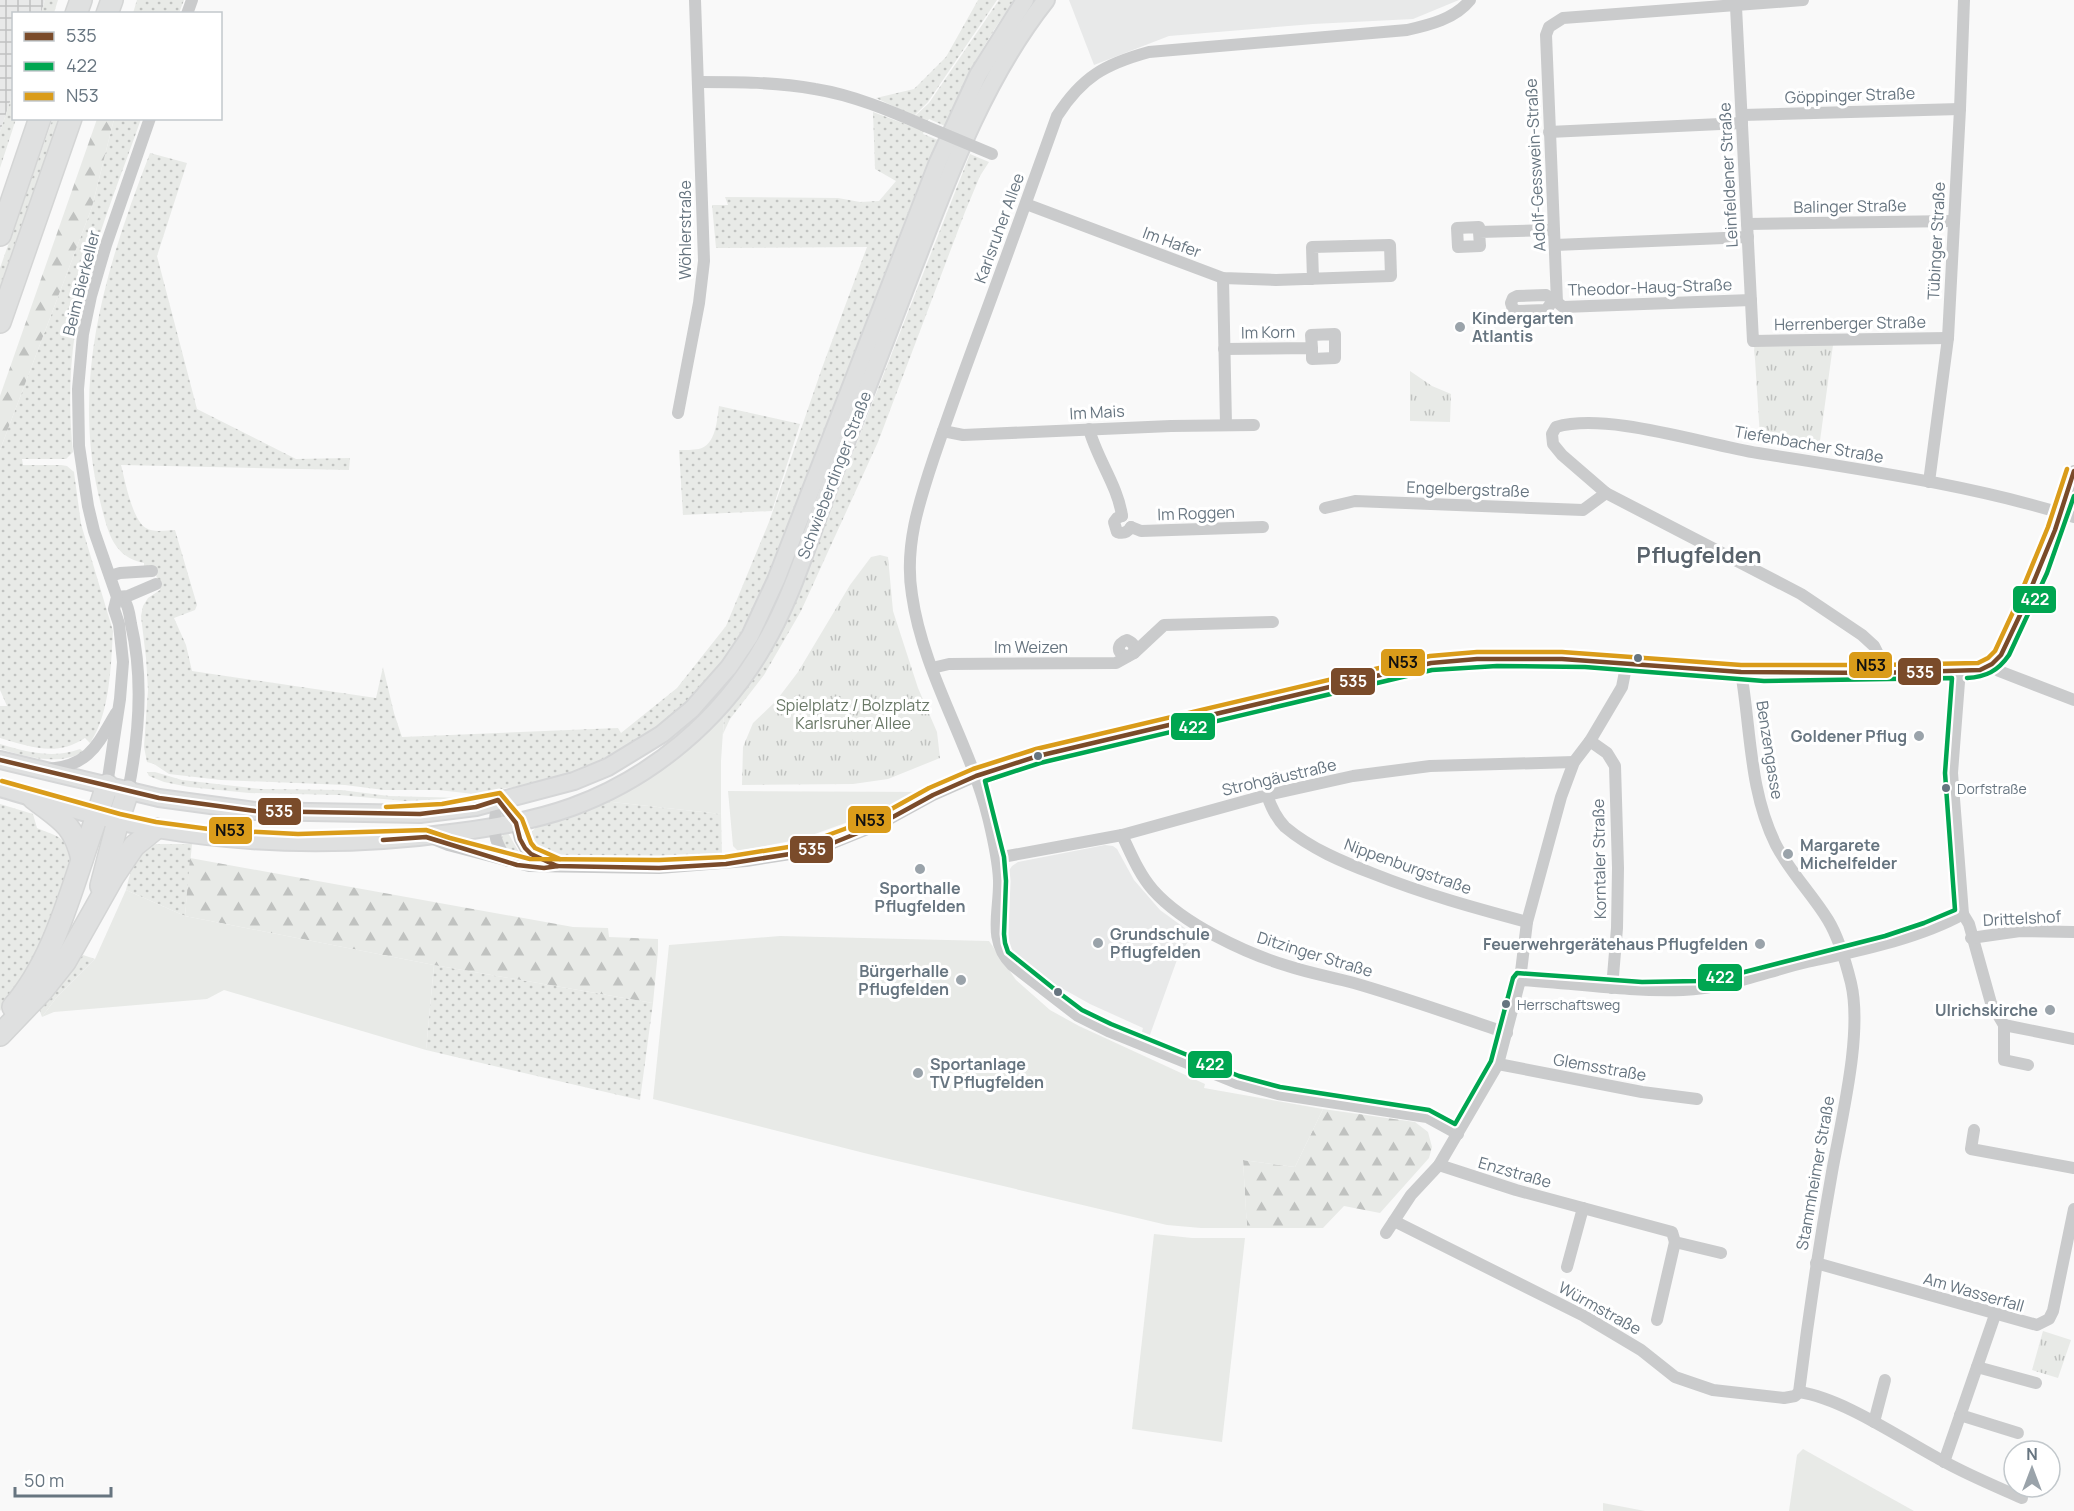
<svg xmlns="http://www.w3.org/2000/svg" width="2074" height="1511" viewBox="0 0 2074 1511" font-family="Manrope,sans-serif">
  <style>
    .built { fill: #e8e9e9 }
    .industrial { fill: url(#industrial-grid) }
    .grass { fill: url(#grass-dots) }
    .forest { fill: url(#forest-firs) }
    .park { fill: url(#park-tufts) }
    .garden { fill: #e8eae7 }
    .lines { fill: none; stroke-linecap: round; stroke-linejoin: round }
    .secondary-casing { stroke: #d5d6d7; stroke-width: 20 }
    .motorway-casing { stroke: #d4d5d5; stroke-width: 24 }
    .minor { stroke: #cacbcc; stroke-width: 12 }
    .secondary { stroke: #dfe0e0; stroke-width: 16 }
    .motorway { stroke: #dfe0e0; stroke-width: 21 }
    .minor-bridge { stroke: #cacbcc; stroke-width: 12 }
    .bus-1-casing { stroke: #fff; stroke-width: 9 }
    .bus-2-casing { stroke: #fff; stroke-width: 9 }
    .bus-3-casing { stroke: #fff; stroke-width: 9 }
    .bus-1 { stroke: #7a4b2a; stroke-width: 4.5 }
    .bus-2 { stroke: #00a651; stroke-width: 4.5 }
    .bus-3 { stroke: #da9c1a; stroke-width: 4.5 }
    .poi-dot { fill: #9aa3aa; stroke: #fff; stroke-width: 2 }
    .bus-dot { fill: #677580; stroke: #fff; stroke-width: 2 }
    .labels { text-anchor: middle; stroke-width: 6; stroke-linejoin: round; paint-order: stroke }
    .bus-label { font-size: 14px; fill: #677580; stroke: #fff; text-anchor: start }
    .street-label { font-size: 16px; fill: #677580; stroke: #fff }
    .poi-label { font-size: 16px; font-weight: bold; fill: #677580; stroke: #fff; text-anchor: start }
    .park-label { font-size: 16px; fill: #697866; stroke: #fff }
    .district-label { font-size: 22px; font-weight: bold; fill: #59636c; stroke: #fff }
    .line-badge { stroke: #fff; stroke-width: 2 }
    .badge-label { font-size: 16px; text-anchor: middle; font-weight: bold; fill: #fff }
    .pale-badge-label { font-size: 16px; text-anchor: middle; font-weight: bold; fill: #111 }
  </style>
  <defs>
    <pattern id="industrial-grid" width="8" height="8" patternUnits="userSpaceOnUse" patternTransform="scale(1.5)"><rect width="8" height="8" fill="#e8e9e9"/><path d="M0 4h8M4 0v8" fill="none" stroke="#c0c1c2"/></pattern>
    <pattern id="grass-dots" width="8" height="8" patternUnits="userSpaceOnUse" patternTransform="scale(1.5)"><rect width="8" height="8" fill="#e8eae7"/><path d="M2 2h.1M6 6h.1" fill="none" stroke="#c0c2c0" stroke-width="1.8" stroke-linecap="round"/></pattern>
    <pattern id="forest-firs" width="22" height="20" patternUnits="userSpaceOnUse" patternTransform="scale(1.5)"><rect width="22" height="20" fill="#e8eae7"/><path d="M5 1l3.5 6h-7zM16 11l3.5 6h-7z" fill="#c0c2c0"/></pattern>
    <pattern id="park-tufts" width="24" height="20" patternUnits="userSpaceOnUse" patternTransform="scale(1.5)"><rect width="24" height="20" fill="#e8eae7"/><path d="M3 7l-1-3M5 7V3M7 7l1-3M15 17l-1-3M17 17v-4M19 17l1-3" fill="none" stroke="#c0c2c0"/></pattern>
  </defs>
  <rect width="100%" height="100%" fill="#f9f9f9"/>
  <g class="built">
    <path d="M1069 0H1459L1413 19 1313 24 1169 36 1094 65Z"/>
    <path d="M1105 845 1113 846 1117 849 1134 880 1160 910 1193 934 1178 957 1147 1043 1140 1039 1143 1028 1090 1004 1031 971 1015 959 1010 949 1007 936 1008 872 1012 866 1018 862Z"/>
  </g>
  <path class="industrial" d="M0 0H45L41 13 14 14 13 93 0 132Z"/>
  <g class="grass">
    <path d="M45 0H58L54 13H41Z"/>
    <path d="M137 0H184L179 13H133Z"/>
    <path d="M978 0H997L928 102 914 116 876 98 914 89 946 57Z"/>
    <path d="M999 0H1015C986 38 963 82 945 126L929 119 927 122 915 116 929 103Z"/>
    <path d="M13 93 14 118 16 119 0 168V132Z"/>
    <path d="M873 112 924 131 923 134 938 140 907 215 768 577 754 608 732 648 704 684 685 703 667 719 631 745 580 770 541 782 474 794 438 790H384L345 785 221 780 169 774 154 764 147 762 144 747 148 690 146 658 141 616 143 606 148 598 160 590 154 567 144 566V563C113 557 108 532 101 505 69 382 106 267 150 153L187 163 157 256 197 409 296 459 350 458 349 470 121 465C125 480 132 520 146 528 154 533 166 530 175 530L197 605 195 610 174 618 186 645 192 671 376 698 383 667 394 713 402 737 618 728 621 733 677 688 726 626 769 522 822 368 867 247 716 248 712 205H728L725 197 838 198 860 202 879 201 896 181 875 169Z"/>
    <path d="M53 118 59 119 0 288V268Z"/>
    <path d="M114 119H141C117 188 86 260 75 333 69 373 69 413 73 452L66 459H22L23 465H61L67 466 74 472 81 524 113 631C111 665 110 714 90 743L85 738C56 757 31 747 0 738V706H7L0 690V450L92 207Z"/>
    <path d="M970 154 989 162 980 176 965 212 878 442 801 611 764 675 730 719 723 734 724 716 755 677 787 621Z"/>
    <path d="M719 406 800 424 772 511 683 515 679 450C685 450 693 450 699 449 716 445 717 420 719 406Z"/>
    <path d="M0 744C27 752 53 759 80 749L84 752C55 766 29 757 0 749Z"/>
    <path d="M147 772H155L182 780 261 789 341 790 389 796 465 798 405 801 339 795 249 793 189 787 164 782 149 776Z"/>
    <path d="M603 801 721 814 722 856C701 865 555 864 537 852 533 849 530 844 530 840 529 833 534 829 539 825Z"/>
    <path d="M0 804 33 814 37 828C48 833 63 836 68 847 82 874 19 988 0 1011Z"/>
    <path d="M508 833 519 852 529 860C514 857 504 853 502 837L503 834Z"/>
    <path d="M156 844H192L185 916 126 890C131 871 134 850 156 844Z"/>
    <path d="M83 955 95 959 56 998 42 1017 39 1009Z"/>
    <path d="M434 965 653 1003 640 1100 426 1050Z"/>
  </g>
  <g class="forest">
    <path d="M97 119H114L92 207 0 450V396Z"/>
    <path d="M190 858 573 927 608 928 609 937 658 939V951L653 1003 434 965 185 916Z"/>
    <path d="M1323 1109 1415 1122 1428 1132 1432 1147 1429 1158 1380 1213 1344 1206 1323 1228H1247L1243 1160 1295 1167Z"/>
  </g>
  <g class="park">
    <path d="M1754 344 1833 345 1819 448 1760 437Z"/>
    <path d="M1410 371 1432 386 1451 394 1450 422 1410 421Z"/>
    <path d="M880 555 888 557 893 611 918 688 937 732 940 758 888 779 853 784 742 785 743 747 753 723 776 701 798 672 850 585 871 557Z"/>
    <path d="M2043 1331 2071 1340 2058 1378 2032 1370Z"/>
  </g>
  <g class="garden">
    <path d="M724 716 721 761V814L603 801 688 749Z"/>
    <path d="M898 720 899 739 853 741V721Z"/>
    <path d="M837 721 838 741H807L806 722Z"/>
    <path d="M728 791 931 792 801 839 738 851 733 846Z"/>
    <path d="M126 890 185 916 434 965 426 1050 224 990 207 999 54 1012 42 1017 56 998 95 959Z"/>
    <path d="M780 936 989 941 1016 980 1050 1010 1079 1026 1205 1084 1204 1088 1323 1109 1295 1167 1243 1160 1247 1228H1201L1167 1225 868 1154 653 1099 669 945Z"/>
    <path d="M1154 1234 1192 1238H1245L1222 1442 1132 1429Z"/>
    <path d="M1803 1449 1914 1511H1789L1797 1455Z"/>
    <path d="M1603 1503 1645 1511H1603Z"/>
  </g>
  <g class="lines">
    <defs>
      <g id="secondary">
        <path d="M0 760 159 798 255 811 420 814 476 807 574 781 608 767 662 734 692 709 729 667 750 636 776 580 938 162 978 75 1025 0"/>
        <path d="M0 788C52 803 104 820 157 829 257 846 359 846 459 832 497 827 536 820 572 807 652 778 722 719 764 645 792 598 809 539 829 487 858 413 886 338 915 263 950 172 985 77 1046 0"/>
      </g>
      <g id="motorway">
        <path d="M76 14 81 0"/>
        <path d="M107 14 112 0"/>
        <path d="M0 235 40 118"/>
        <path d="M0 322 71 118"/>
        <path d="M33 798C60 819 74 824 82 859"/>
        <path d="M101 886 118 821 128 791"/>
        <path d="M13 1007C48 967 65 911 82 860 90 835 99 811 107 785"/>
        <path d="M0 1035 42 991 65 962 113 877 134 846 155 829"/>
      </g>
    </defs>
    <use href="#secondary" class="secondary-casing"/>
    <use href="#motorway" class="motorway-casing"/>
    <g class="minor">
      <path d="M1736 7 1753 341 1948 338"/>
      <path d="M187 14 192 0"/>
      <path d="M699 82C737 82 777 82 815 89 853 95 891 111 925 126"/>
      <path d="M1742 115 1960 109"/>
      <path d="M1549 132 1742 123"/>
      <path d="M1026 204 1223 278 1276 280 1391 276 1390 245 1312 247 1313 279"/>
      <path d="M1747 224 1954 221"/>
      <path d="M1479 232 1480 246 1458 247 1457 228 1479 227V232L1553 230"/>
      <path d="M1555 245 1748 237"/>
      <path d="M1223 278 1226 425"/>
      <path d="M1546 295 1550 298 1552 302 1546 310 1518 311 1513 309 1511 303 1513 298 1517 296Z"/>
      <path d="M1552 302H1557L1563 307 1751 300"/>
      <path d="M1557 302 1546 35 1549 27 1563 18 1803 0"/>
      <path d="M1224 349 1312 348V359L1335 358V334L1311 335 1312 348"/>
      <path d="M678 413 699 303 704 261 695 0"/>
      <path d="M1089 429C1097 459 1118 486 1122 516"/>
      <path d="M943 431 963 435 1171 426 1254 425"/>
      <path d="M1929 482 1948 338 1960 109 1964 0"/>
      <path d="M1325 508 1355 501 1583 510 1606 493"/>
      <path d="M1122 516 1117 518 1114 522 1117 532C1123 534 1127 533 1131 527"/>
      <path d="M1131 527 1141 531 1263 527"/>
      <path d="M110 576 120 573 152 571"/>
      <path d="M117 597C120 598 123 599 125 602 129 607 130 618 131 624 144 679 139 737 128 791"/>
      <path d="M117 597 128 596 156 584"/>
      <path d="M1128 656C1116 655 1116 643 1127 640 1134 643 1135 646 1134 653"/>
      <path d="M1992 664 1999 671 2074 700"/>
      <path d="M932 668 949 664 1116 663 1134 653 1164 625 1273 622"/>
      <path d="M1960 669 1952 773 1963 914 1969 924 1991 1003 2004 1025 2074 1039"/>
      <path d="M1879 673V656L1874 646 1862 635 1801 594 1606 493 1562 455 1553 444 1552 434 1556 427C1607 412 1703 444 1758 453 1863 470 1972 485 2074 517"/>
      <path d="M1590 741 1607 753 1615 766 1618 868 1617 928 1612 988"/>
      <path d="M49 769C90 765 97 745 116 713"/>
      <path d="M107 785 120 699 123 662 119 624 114 609 117 597 94 531 88 506 79 446 78 389 83 334 91 296 106 245 150 118"/>
      <path d="M1267 795C1271 807 1276 818 1285 827 1311 849 1343 862 1374 874 1424 894 1475 908 1527 922"/>
      <path d="M498 800 516 823 520 839 525 848 531 854 555 865"/>
      <path d="M498 800C493 826 491 839 508 861"/>
      <path d="M1122 835C1131 854 1139 874 1153 890 1183 924 1245 953 1288 966 1309 973 1332 977 1354 983 1406 998 1456 1016 1507 1033"/>
      <path d="M428 837 448 845 529 866 659 868 746 861 803 852 833 843 880 824 933 795 976 776 1038 756 1431 663 1477 659H1562L1636 663 1741 672 1879 673 1980 670 1992 664 2001 655 2020 615 2055 530 2074 471"/>
      <path d="M997 858 1122 835 1267 795 1353 776 1430 766 1574 762"/>
      <path d="M1971 938 2020 931 2074 932"/>
      <path d="M1520 980C1574 983 1628 992 1683 990 1727 988 1765 972 1807 962 1857 951 1918 939 1963 914"/>
      <path d="M2004 1025V1060L2028 1065"/>
      <path d="M1498 1064 1642 1092 1697 1099"/>
      <path d="M1974 1130 1971 1149 2074 1168"/>
      <path d="M1458 1134 1427 1117 1278 1094 1237 1083 1108 1031 1078 1016 1012 965C987 940 1000 911 999 880 998 858 993 838 988 817 969 741 923 673 912 595 904 547 919 502 934 457 947 419 961 380 975 342 1003 267 1030 191 1057 116 1082 77 1105 64 1149 52L1407 30C1429 25 1455 19 1470 0"/>
      <path d="M1439 1165 1516 1190 1672 1232 1675 1242 1721 1253"/>
      <path d="M1394 1221 1584 1316 1641 1350 1675 1377 1713 1390 1784 1398 1795 1396 1799 1392C1808 1319 1819 1245 1832 1172 1841 1120 1863 1034 1851 983 1846 963 1839 938 1828 920 1812 894 1790 872 1776 845 1749 791 1751 730 1741 672"/>
      <path d="M1386 1233 1411 1195 1439 1165 1498 1064 1520 980 1527 922 1561 797 1574 762 1590 741 1622 687 1627 662"/>
      <path d="M1816 1263 2037 1325 2049 1319 2053 1311 2074 1209"/>
      <path d="M1567 1267 1583 1208"/>
      <path d="M1657 1320 1675 1242"/>
      <path d="M1977 1367 2036 1383"/>
      <path d="M1799 1392C1845 1399 1901 1439 1943 1461 1968 1475 1995 1486 2022 1498"/>
      <path d="M1960 1415 2018 1433"/>
      <path d="M1874 1422 1885 1380"/>
      <path d="M1944 1462 1995 1315"/>
    </g>
    <use href="#secondary" class="secondary"/>
    <use href="#motorway" class="motorway"/>
    <path class="minor-bridge" d="M925 126 992 154"/>
    <defs>
      <g id="bus-1">
        <path d="M0 760 159 798 255 811 420 814 476 807 498 800 516 823 520 839 525 848 531 854 557 866 659 868 726 864 803 852 833 843 880 824 933 795 976 776 1038 756 1431 663 1477 659H1562L1741 672 1879 673 1980 670 1992 664 2001 655 2020 615 2055 530 2074 471"/>
        <path d="M383 840 426 837 517 865 544 868 558 866"/>
      </g>
      <g id="bus-2">
        <path d="M1497 666 1585 667 1764 681 1952 678 1945 773 1955 910 1924 923 1885 936 1729 976 1698 981 1642 982 1517 973 1513 978 1491 1061 1455 1124 1429 1110 1280 1087 1239 1076 1111 1024 1082 1010 1058 992 1008 952 1005 943 1004 934 1006 881 1004 857 985 781 1040 763 1432 670Z"/>
        <path d="M1967 678C1986 677 1998 671 2009 655L2047 573 2074 496"/>
      </g>
      <g id="bus-3">
        <path d="M2 781 120 814 156 822 216 830 298 834 426 830 450 838 530 859 659 860 725 857 801 845 877 817 929 788 973 769 1036 749 1430 656 1477 652H1562L1741 665H1879L1978 663 1988 658 1995 651 2013 612 2048 527 2067 469"/>
        <path d="M386 807 442 804 500 793 522 819 531 843 535 848 560 859"/>
      </g>
    </defs>
    <use href="#bus-1" class="bus-1-casing"/>
    <use href="#bus-2" class="bus-2-casing"/>
    <use href="#bus-3" class="bus-3-casing"/>
    <use href="#bus-1" class="bus-1"/>
    <use href="#bus-2" class="bus-2"/>
    <use href="#bus-3" class="bus-3"/>
  </g>
  <g class="poi-dot">
    <circle cx="1460" cy="327" r="6"/>
    <circle cx="1919" cy="736" r="6"/>
    <circle cx="1788" cy="854" r="6"/>
    <circle cx="920" cy="869" r="6"/>
    <circle cx="1098" cy="943" r="6"/>
    <circle cx="1760" cy="944" r="6"/>
    <circle cx="961" cy="980" r="6"/>
    <circle cx="2050" cy="1010" r="6"/>
    <circle cx="918" cy="1073" r="6"/>
  </g>
  <g class="bus-dot">
    <circle cx="1638" cy="658" r="5"/>
    <circle cx="1038" cy="756" r="5"/>
    <circle cx="1946" cy="788" r="5"/>
    <circle cx="1058" cy="992" r="5"/>
    <circle cx="1506" cy="1004" r="5"/>
  </g>
  <g class="labels">
    <g class="bus-label">
      <text x="1957" y="794">Dorfstraße</text>
      <text x="1517" y="1010">Herrschaftsweg</text>
    </g>
    <g class="street-label">
      <text transform="translate(1850 95) rotate(-2)" y="6">Göppinger Straße</text>
      <text transform="translate(1535 165) rotate(-93)" y="6">Adolf-Gesswein-Straße</text>
      <text transform="translate(1728 175) rotate(-93)" y="6">Leinfeldener Straße</text>
      <text transform="translate(1850 206) rotate(-1)" y="6">Balinger Straße</text>
      <text transform="translate(999 228) rotate(-70)" y="6">Karlsruher Allee</text>
      <text transform="translate(685 230) rotate(-90)" y="6">Wöhlerstraße</text>
      <text transform="translate(1936 241) rotate(-87)" y="6">Tübinger Straße</text>
      <text transform="translate(1172 242) rotate(20)" y="6">Im Hafer</text>
      <text transform="translate(81 283) rotate(-76)" y="6">Beim Bierkeller</text>
      <text transform="translate(1650 287) rotate(-2)" y="6">Theodor-Haug-Straße</text>
      <text transform="translate(1850 323) rotate(-1)" y="6">Herrenberger Straße</text>
      <text transform="translate(1268 332) rotate(-1)" y="6">Im Korn</text>
      <text transform="translate(1097 412) rotate(-3)" y="6">Im Mais</text>
      <text transform="translate(1809 444) rotate(10)" y="6">Tiefenbacher Straße</text>
      <text transform="translate(834 475) rotate(-69)" y="6">Schwieberdinger Straße</text>
      <text transform="translate(1468 489) rotate(2)" y="6">Engelbergstraße</text>
      <text transform="translate(1196 513) rotate(-2)" y="6">Im Roggen</text>
      <text x="1031" y="653">Im Weizen</text>
      <text transform="translate(1770 750) rotate(81)" y="6">Benzengasse</text>
      <text transform="translate(1279 777) rotate(-13)" y="6">Strohgäustraße</text>
      <text transform="translate(1599 859) rotate(-91)" y="6">Korntaler Straße</text>
      <text transform="translate(1408 866) rotate(20)" y="6">Nippenburgstraße</text>
      <text transform="translate(2022 918) rotate(-3)" y="6">Drittelshof</text>
      <text transform="translate(1315 954) rotate(17)" y="6">Ditzinger Straße</text>
      <text transform="translate(1600 1067) rotate(10)" y="6">Glemsstraße</text>
      <text transform="translate(1515 1172) rotate(16)" y="6">Enzstraße</text>
      <text transform="translate(1815 1173) rotate(-80)" y="6">Stammheimer Straße</text>
      <text transform="translate(1974 1292) rotate(16)" y="6">Am Wasserfall</text>
      <text transform="translate(1600 1308) rotate(29)" y="6">Würmstraße</text>
    </g>
    <g class="poi-label">
      <text x="1472" y="324">Kindergarten<tspan x="1472" dy="18">Atlantis</tspan></text>
      <text x="1907" y="742" text-anchor="end">Goldener Pflug</text>
      <text x="1800" y="851">Margarete<tspan x="1800" dy="18">Michelfelder</tspan></text>
      <text x="920" y="894" text-anchor="middle">Sporthalle<tspan x="920" dy="18">Pflugfelden</tspan></text>
      <text x="1110" y="940">Grundschule<tspan x="1110" dy="18">Pflugfelden</tspan></text>
      <text x="1748" y="950" text-anchor="end">Feuerwehrgerätehaus Pflugfelden</text>
      <text x="949" y="977" text-anchor="end">Bürgerhalle<tspan x="949" dy="18">Pflugfelden</tspan></text>
      <text x="2038" y="1016" text-anchor="end">Ulrichskirche</text>
      <text x="930" y="1070">Sportanlage<tspan x="930" dy="18">TV Pflugfelden</tspan></text>
    </g>
    <g class="park-label">
      <text x="853" y="711">Spielplatz / Bolzplatz<tspan x="853" dy="18">Karlsruher Allee</tspan></text>
    </g>
    <g class="district-label">
      <text x="1699" y="563">Pflugfelden</text>
    </g>
  </g>
  <g class="line-badge">
    <rect x="2012" y="585" width="45" height="29" rx="6" fill="#00a651"/>
    <rect x="1380" y="648" width="46" height="29" rx="6" fill="#da9c1a"/>
    <rect x="1848" y="651" width="45" height="28" rx="6" fill="#da9c1a"/>
    <rect x="1897" y="657" width="45" height="29" rx="6" fill="#7a4b2a"/>
    <rect x="1330" y="667" width="46" height="29" rx="6" fill="#7a4b2a"/>
    <rect x="1170" y="712" width="46" height="29" rx="6" fill="#00a651"/>
    <rect x="257" y="797" width="45" height="29" rx="6" fill="#7a4b2a"/>
    <rect x="847" y="805" width="45" height="29" rx="6" fill="#da9c1a"/>
    <rect x="208" y="816" width="45" height="29" rx="6" fill="#da9c1a"/>
    <rect x="789" y="835" width="45" height="29" rx="6" fill="#7a4b2a"/>
    <rect x="1697" y="963" width="46" height="29" rx="6" fill="#00a651"/>
    <rect x="1187" y="1050" width="46" height="29" rx="6" fill="#00a651"/>
  </g>
  <g class="badge-label">
    <text x="2035" y="605">422</text>
    <text x="1920" y="678">535</text>
    <text x="1353" y="687">535</text>
    <text x="1193" y="733">422</text>
    <text x="279" y="817">535</text>
    <text x="812" y="855">535</text>
    <text x="1720" y="983">422</text>
    <text x="1210" y="1070">422</text>
  </g>
  <g class="pale-badge-label">
    <text x="1403" y="668">N53</text>
    <text x="1871" y="671">N53</text>
    <text x="870" y="826">N53</text>
    <text x="230" y="836">N53</text>
  </g>
  <rect x="12" y="12" width="210" height="108" fill="#ffffff" stroke="#c2c8cc" stroke-width="1.5"/>
  <rect x="24" y="32" width="30" height="9" fill="#7a4b2a" stroke="#c2c8cc" stroke-width="1.5"/>
  <text x="66" y="42" font-size="18" fill="#677580">535</text>
  <rect x="24" y="62" width="30" height="9" fill="#00a651" stroke="#c2c8cc" stroke-width="1.5"/>
  <text x="66" y="72" font-size="18" fill="#677580">422</text>
  <rect x="24" y="92" width="30" height="9" fill="#da9c1a" stroke="#c2c8cc" stroke-width="1.5"/>
  <text x="66" y="102" font-size="18" fill="#677580">N53</text>
  <g transform="translate(2032 1469)"><circle r="28" fill="#ffffff" stroke="#c2c8cc" stroke-width="1.5"/>
  <path d="M0-4.5L10 22L0 15L-10 22Z" fill="#9aa3aa"/>
  <text y="-9" font-size="16" font-weight="bold" text-anchor="middle" fill="#677580">N</text>
  </g>
  <path d="M15 1487v9h96v-9" fill="none" stroke="#677580" stroke-width="3"/>
  <text x="24" y="1487" font-size="18" fill="#677580" stroke="#ffffff" stroke-width="4.5" paint-order="stroke">50 m</text>
</svg>
